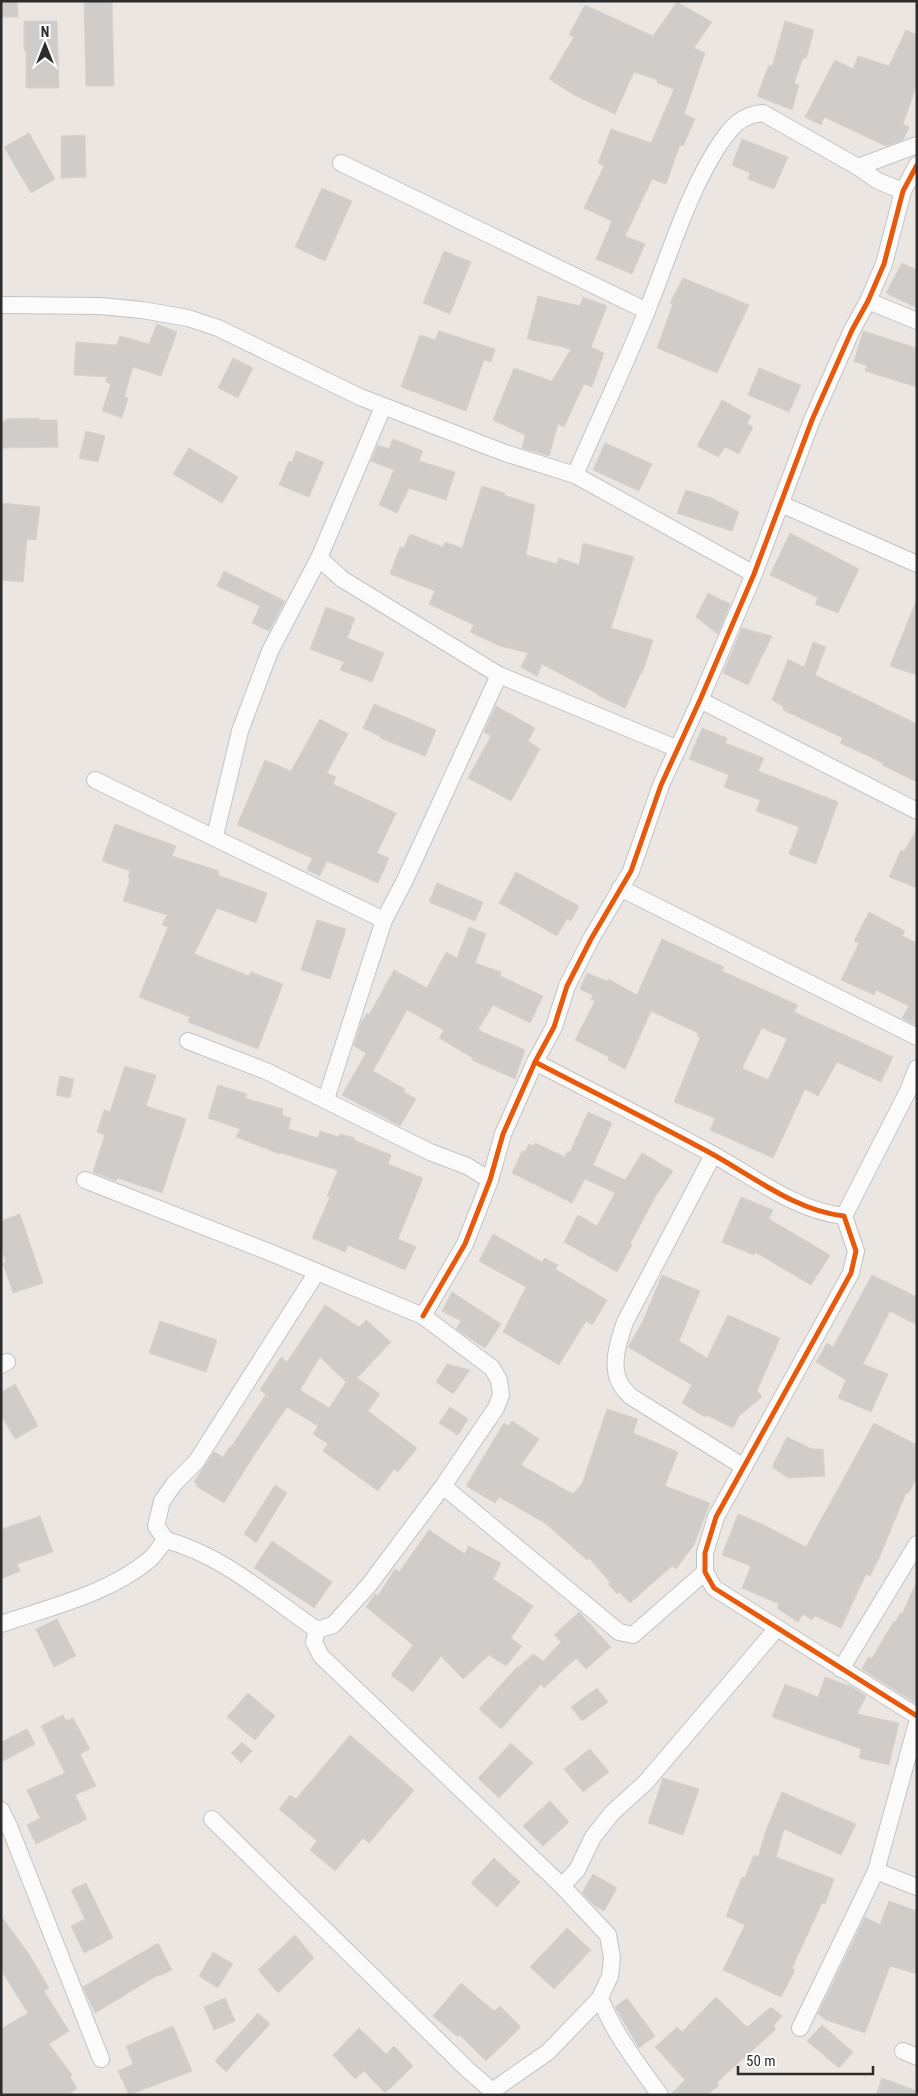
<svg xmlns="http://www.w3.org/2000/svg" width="918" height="2096" viewBox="0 0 918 2096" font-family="'Roboto Condensed',sans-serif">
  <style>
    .building { fill: #d0ccc9; stroke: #d6d2ce; fill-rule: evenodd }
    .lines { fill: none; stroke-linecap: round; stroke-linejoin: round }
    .street-casing { stroke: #c4c3c3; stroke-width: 18 }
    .street { stroke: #fcfbfb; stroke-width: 16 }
    .cycleway-casing { stroke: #fff; stroke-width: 8 }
    .cycleway { stroke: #e8590c; stroke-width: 5 }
  </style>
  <rect width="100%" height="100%" fill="#ebe6e2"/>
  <g class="building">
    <path d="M1 1H17L18 17H1Z"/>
    <path d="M84 1H112L114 86H86Z"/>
    <path d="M677 2 712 22 694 48 705 53 684 114 695 119 683 146 680 145 666 184 652 179 625 236 645 244 632 274 596 259 612 221 584 208 604 166 598 163 611 129 651 143 674 89 657 83 658 80 634 72 615 114 574 95 549 79 574 37 569 35 585 5 653 36Z"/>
    <path d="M24 21H57L59 88H26V51H24Z"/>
    <path d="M785 21 814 30 806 59 803 58 794 83 799 85 792 110 757 96 769 65 772 67Z"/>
    <path d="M906 30 917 35V84L903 124 909 127 903 140 886 146 824 117 821 125 805 117 835 60 853 69 858 56 889 66Z"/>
    <path d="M29 133 55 179 31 193 4 147Z"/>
    <path d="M85 135 86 177 61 178V136Z"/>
    <path d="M742 139 788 157 774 189 748 179 750 173 732 165Z"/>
    <path d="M322 188 352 201 325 261 295 247Z"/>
    <path d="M444 251 471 262 450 314 423 303Z"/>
    <path d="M902 263 917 270V308L886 293Z"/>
    <path d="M683 278 749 305 717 373 657 348 673 304 670 303Z"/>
    <path d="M538 296 580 306 583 297 607 306 591 347 604 353 592 387 584 384 564 427 558 424 549 456 522 448 525 435 493 420 514 368 552 381 571 349 527 339Z"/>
    <path d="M157 324 177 332 161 376 133 367 124 397 128 398 122 418 102 411 111 384 106 382 107 377 74 375 76 342 117 345 120 336 149 344Z"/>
    <path d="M439 331 495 349 491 362 484 360 466 411 401 387 420 335 435 340Z"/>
    <path d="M863 331 917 348V387L865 371 867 365 854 362Z"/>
    <path d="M233 358 253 368 238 398 218 388Z"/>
    <path d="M759 368 801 385 789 412 748 395Z"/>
    <path d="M722 400 751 416 747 424 753 427 739 454 725 447 718 457 697 446Z"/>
    <path d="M39 418V420H57L58 447 1 448V421H7V419Z"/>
    <path d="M86 431 105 436 98 462 79 458Z"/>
    <path d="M393 439 423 451 419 461 455 472 446 500 409 488 397 513 379 505 394 470 371 461 378 445 389 449Z"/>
    <path d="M605 443 652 464 639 491 593 470Z"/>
    <path d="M189 448 238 477 222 503 173 474Z"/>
    <path d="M296 451 324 462 309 497 279 485 289 461 292 462Z"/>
    <path d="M482 486 505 493 504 495 535 505 526 555 557 564 559 558 579 565 583 543 634 557 611 628 653 640 642 674 641 673 625 708 597 695 598 694 542 664 537 676 521 667 528 653 500 646 470 632 474 625 429 604 435 591 390 574 400 547 404 548 410 534 443 547 445 542 462 548Z"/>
    <path d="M686 490 712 498 739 512 732 531 677 513Z"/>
    <path d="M1 503 40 507 36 540 27 539 23 582 1 580Z"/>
    <path d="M790 533 859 569 838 613 815 604 818 598 770 575Z"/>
    <path d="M224 571 285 601 269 631 252 623 260 606 217 586Z"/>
    <path d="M708 593 730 604 718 634 696 617Z"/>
    <path d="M916 601H917V675L890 666Z"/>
    <path d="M326 607 355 618 347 638 384 653 372 682 340 670 344 662 310 649Z"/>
    <path d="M742 628 772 636 748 685 723 673Z"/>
    <path d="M813 642 826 647 815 675 917 724V782L882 765 883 763 840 743 843 738 783 710 784 707 772 700 788 659 804 667Z"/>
    <path d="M374 704 436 730 425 756 380 738V736L363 728Z"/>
    <path d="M496 706 535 728 528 741 540 749 511 801 468 778 491 736 484 732Z"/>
    <path d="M320 719 348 734 327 773 336 777 333 784 396 813 377 853 389 858 378 883 327 861 320 876 307 870 312 858 237 825 265 760 291 771Z"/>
    <path d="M702 728 727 738 725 743 764 758 758 771 838 802 816 864 789 854 799 827 756 811 760 800 724 787 729 775 689 759Z"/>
    <path d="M115 824 176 846 172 856 219 871 218 875 267 893 256 923 217 908 194 954 249 976 251 972 283 984 258 1049 188 1022 190 1017 139 997 168 927 162 925 167 915 123 901 130 879 128 878 130 871 102 861Z"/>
    <path d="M917 829V888L889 877 901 850 904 851Z"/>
    <path d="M516 872 579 906 571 921 567 919 557 936 499 903Z"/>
    <path d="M437 883 483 902 475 921 429 902Z"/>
    <path d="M869 912 905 931 902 936 917 943V1026L902 1018 909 1006 876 990 874 995 841 980 859 943 854 941Z"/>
    <path d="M317 920 346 929 330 979 301 970Z"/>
    <path d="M469 927 486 934 475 963 501 972 500 976 543 996 530 1023 493 1005 478 1030 525 1050 515 1079 472 1060 473 1058 439 1038 444 1030 407 1010 373 1071 405 1089 404 1092 416 1099 400 1126 342 1095 366 1053 354 1046 361 1023 367 1013 369 1015 394 970 427 988 446 952 457 958Z"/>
    <path d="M662 939 724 967 722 971 798 1005 794 1012 893 1057 881 1082 837 1062 818 1096 805 1089 773 1158 710 1130 715 1118 674 1102 700 1038 697 1036 698 1033 651 1011 625 1069 608 1060 609 1057 575 1040 595 1001 591 999 593 995 580 989 587 973 607 981 608 979 637 995ZM762 1028 787 1039 768 1080 742 1068Z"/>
    <path d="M125 1066 156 1075 146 1106 186 1119 162 1193 117 1178 116 1181 93 1172 105 1135 97 1132 104 1110 110 1112Z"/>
    <path d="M60 1076 74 1079 70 1098 56 1095Z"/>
    <path d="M218 1085 247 1094 245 1098 283 1109 282 1115 291 1118 288 1129 318 1138 320 1131 339 1137 340 1134 355 1138 354 1140 391 1155 388 1164 423 1178 398 1239 416 1247 405 1270 348 1245 345 1252 312 1238 330 1197 327 1196 338 1170 281 1153 280 1154 236 1137 240 1129 208 1118Z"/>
    <path d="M588 1112 612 1123 593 1165 625 1180 642 1153 673 1171 655 1197 630 1244 632 1245 617 1272 564 1242 578 1215 597 1226 615 1193 585 1179 572 1203 512 1173 522 1151 525 1152 529 1144 533 1146 535 1143 565 1157 568 1151 570 1152Z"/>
    <path d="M741 1197 773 1210 769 1219 830 1255 811 1285 755 1252 754 1255 722 1242Z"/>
    <path d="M20 1214 43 1283 13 1293 3 1263 6 1262 1 1248V1221Z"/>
    <path d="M493 1234 542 1262 545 1258 558 1265 555 1269 607 1300 592 1325 586 1321 559 1365 503 1332 526 1287 479 1261Z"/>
    <path d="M662 1275 700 1291 679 1341 707 1358 728 1315 780 1338 757 1391 762 1397 739 1416 733 1428 706 1415 705 1417 682 1403 692 1385 628 1347 643 1321Z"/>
    <path d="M872 1275 917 1297V1325L890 1311 863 1364 888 1374 871 1412 838 1398 846 1380 816 1362 827 1343 833 1347Z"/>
    <path d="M452 1292 501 1324 485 1348 456 1329 461 1321 442 1311Z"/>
    <path d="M325 1305 359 1327 366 1320 391 1342 357 1378 380 1394 368 1411 417 1448 398 1472 394 1469 378 1491 323 1451 328 1444 313 1434 318 1426 287 1407 256 1452 224 1503 196 1486 197 1484 194 1482 214 1452 223 1457 230 1446 231 1447 266 1394 260 1390 281 1357 287 1362ZM320 1357 346 1382 329 1408 300 1390Z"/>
    <path d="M160 1321 217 1340 206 1372 149 1353Z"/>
    <path d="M447 1364 470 1370 453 1394 436 1382Z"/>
    <path d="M15 1384 38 1426 15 1439 1 1415V1392Z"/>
    <path d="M450 1407 468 1419 458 1435 439 1423Z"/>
    <path d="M607 1409 638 1419 633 1433 678 1452 665 1486 710 1503 694 1545 676 1569 672 1566 630 1603 619 1592 617 1594 608 1584 610 1582 589 1558 587 1560 545 1523 499 1497 495 1503 466 1486 504 1423 508 1426 512 1421 539 1439 521 1465 573 1494 582 1484Z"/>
    <path d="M874 1423 917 1445V1478L908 1494 906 1493 879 1558 870 1576 866 1574 841 1628 815 1616 812 1620 803 1614 798 1622 777 1608 779 1604 742 1588 751 1566 722 1555 738 1514 762 1524 806 1547Z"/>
    <path d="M787 1437 812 1449H823L825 1476 788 1478 772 1467Z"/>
    <path d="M275 1485 287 1493 256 1543 244 1534Z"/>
    <path d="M40 1516 53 1552 17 1564 20 1571 1 1579V1528L2 1529Z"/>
    <path d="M429 1530 465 1554 468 1546 501 1563 493 1579 533 1606 511 1638 522 1646 506 1666 489 1655 463 1679 441 1656 413 1692 391 1675 413 1645 366 1607 375 1594 378 1596 395 1569 399 1572 402 1568Z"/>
    <path d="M272 1541 332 1582 314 1608 254 1568Z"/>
    <path d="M917 1581V1704L862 1669 868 1657 872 1658 894 1621 896 1622 900 1613 902 1614Z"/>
    <path d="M579 1612 611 1647 586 1669 576 1658 544 1688 541 1684 501 1729 479 1709 518 1666 519 1667 533 1654 543 1661 561 1642 554 1635Z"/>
    <path d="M57 1619 76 1656 54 1667 36 1629Z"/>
    <path d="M825 1677 852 1687 866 1696 857 1714 899 1723 889 1765 859 1758 861 1749 772 1717 785 1684 818 1697Z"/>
    <path d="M597 1688 608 1702 582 1721 571 1707Z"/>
    <path d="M248 1693 275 1716 255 1740 227 1717Z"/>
    <path d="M63 1715 66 1721 73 1718 90 1749 80 1754 96 1786 75 1795 87 1819 36 1844 27 1825 40 1818 27 1790 65 1773 41 1726Z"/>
    <path d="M27 1729 35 1744 1 1762V1742Z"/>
    <path d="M350 1735 414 1790 369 1843 363 1838 335 1871 310 1850 317 1841 279 1809 290 1795 296 1799Z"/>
    <path d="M242 1742 252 1751 241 1763 231 1753Z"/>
    <path d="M511 1743 533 1763 499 1798 478 1778Z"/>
    <path d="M590 1749 609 1772 583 1792 564 1769Z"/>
    <path d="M663 1778 699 1789 683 1835 648 1823Z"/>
    <path d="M782 1792 856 1824 841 1855 784 1829 776 1857 834 1879 825 1904 822 1903 792 1968 795 1970 781 1997 723 1970 745 1925 726 1916 742 1877H745L754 1855 758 1857 766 1830Z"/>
    <path d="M550 1801 569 1822 543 1846 523 1826Z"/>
    <path d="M494 1858 520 1882 497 1907 471 1883Z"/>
    <path d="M593 1874 617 1888 604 1911 594 1905 582 1893Z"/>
    <path d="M86 1883 113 1938 84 1953 71 1926 85 1919 71 1890Z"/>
    <path d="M889 1901 917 1911V1974L890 1966 865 2033 826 2020 818 2014 865 1917 880 1925Z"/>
    <path d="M1 1916 29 1954 49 1988 44 1991 69 2031 49 2044 72 2075 70 2077 77 2088 68 2095H1V2029L28 2013 1 1970Z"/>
    <path d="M567 1928 591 1950 554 1989 530 1967Z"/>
    <path d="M295 1935 314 1958 278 1993 258 1970Z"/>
    <path d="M158 1943 172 1970 159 1976 158 1975 95 2013 83 1987Z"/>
    <path d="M213 1952 233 1964 218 1988 199 1976Z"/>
    <path d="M461 1983 494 2011 500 2006 521 2027 486 2061 460 2035 458 2037 433 2016Z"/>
    <path d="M716 1997 747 2027 771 2007 782 2016 773 2026 776 2029 725 2075 717 2083 719 2085 707 2095H670L685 2080 655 2047 677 2027 682 2032Z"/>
    <path d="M225 1998 235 2021 214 2030 204 2007Z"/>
    <path d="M627 1998 655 2036 639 2048 615 2007Z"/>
    <path d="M258 2013 270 2024 226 2072 215 2061Z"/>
    <path d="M822 2025 853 2052 839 2068 807 2041Z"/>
    <path d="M173 2026 192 2071 129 2095 118 2071 133 2064 126 2046Z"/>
    <path d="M359 2028 386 2054 394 2046 413 2066 385 2093 364 2071 355 2079 333 2055Z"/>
    <path d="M882 2078 917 2091V2095H876Z"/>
  </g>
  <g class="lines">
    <defs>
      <g id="street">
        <path d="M341 163 647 311"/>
        <path d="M858 167 917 145"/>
        <path d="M868 301 917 321"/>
        <path d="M1 305 100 306 142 310 188 318 218 328 360 397 505 453 575 475 754 574"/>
        <path d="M383 407 319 558 342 579 499 675 678 749"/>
        <path d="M575 475C599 419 626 364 648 308 670 254 687 194 719 145 731 127 741 115 763 113L858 167 878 181 903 191"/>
        <path d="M781 504 917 564"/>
        <path d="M700 700 917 811"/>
        <path d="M95 780 384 920"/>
        <path d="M215 836 240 731 270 651 319 558"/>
        <path d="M620 888 917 1037"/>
        <path d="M188 1041 266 1071 430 1152 467 1166 490 1180"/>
        <path d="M535 1062C595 1093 655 1123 714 1155 755 1178 797 1211 844 1216L856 1251 851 1273 716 1517 705 1553V1572L714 1588 917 1716"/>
        <path d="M326 1099 384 920 404 882 499 675"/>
        <path d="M713 1155 625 1322C619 1340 610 1365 620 1383 622 1388 627 1392 630 1396L744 1467"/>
        <path d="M85 1180 269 1252 423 1316 492 1368 499 1380 501 1395 496 1408 443 1486 369 1585 333 1625 317 1630"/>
        <path d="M844 1216 908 1091 917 1068"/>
        <path d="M423 1316 465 1244 490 1180 503 1134 535 1062 554 1027 567 986 591 939 631 871 661 785 700 700 754 574 812 420 852 330 868 301 884 264 903 191 917 165"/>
        <path d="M1 1365 7 1362"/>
        <path d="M443 1486 619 1632 633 1635 705 1572"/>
        <path d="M1 1624C50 1607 108 1594 149 1560 155 1555 160 1546 166 1540"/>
        <path d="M317 1630 314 1642 321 1656 562 1886 608 1935 612 1958 610 1976 600 1998C614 2034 638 2064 660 2095"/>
        <path d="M317 1630C269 1597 222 1555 166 1540L156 1526 162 1501 174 1484 196 1462 317 1272"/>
        <path d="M841 1669 917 1544"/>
        <path d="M1 1810 9 1826 101 2059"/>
        <path d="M212 1819 468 2070 492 2091 548 2052 600 1998"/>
        <path d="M876 1871 917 1887"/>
        <path d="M562 1886 577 1870 593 1837 612 1813 646 1782 777 1628"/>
        <path d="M800 2028 876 1871 917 1723"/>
        <path d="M903 2051 917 2057"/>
      </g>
    </defs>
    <use href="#street" class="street-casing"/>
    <use href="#street" class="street"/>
    <defs>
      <g id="cycleway">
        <path d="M535 1062C595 1093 655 1123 714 1155 755 1178 797 1211 844 1216L856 1251 851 1273 716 1517 705 1553V1572L714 1588 917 1716"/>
        <path d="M423 1316 465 1244 490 1180 503 1134 535 1062 554 1027 567 986 591 939 631 871 661 785 700 700 754 574 812 420 852 330 868 301 884 264 903 191 917 165"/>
      </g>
    </defs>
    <use href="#cycleway" class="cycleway-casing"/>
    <use href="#cycleway" class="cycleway"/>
  </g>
  <rect width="918" height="2096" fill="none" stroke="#2c2c2c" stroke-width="5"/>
  <g transform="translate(45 45)" stroke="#ffffff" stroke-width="4" paint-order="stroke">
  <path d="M0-4L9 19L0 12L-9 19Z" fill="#2c2c2c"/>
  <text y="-8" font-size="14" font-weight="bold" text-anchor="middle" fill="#2c2c2c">N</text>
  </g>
  <path d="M738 2066v8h135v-8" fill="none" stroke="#2c2c2c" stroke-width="2.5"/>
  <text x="746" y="2066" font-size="15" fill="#2c2c2c" stroke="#ffffff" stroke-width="4" paint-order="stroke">50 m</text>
</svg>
